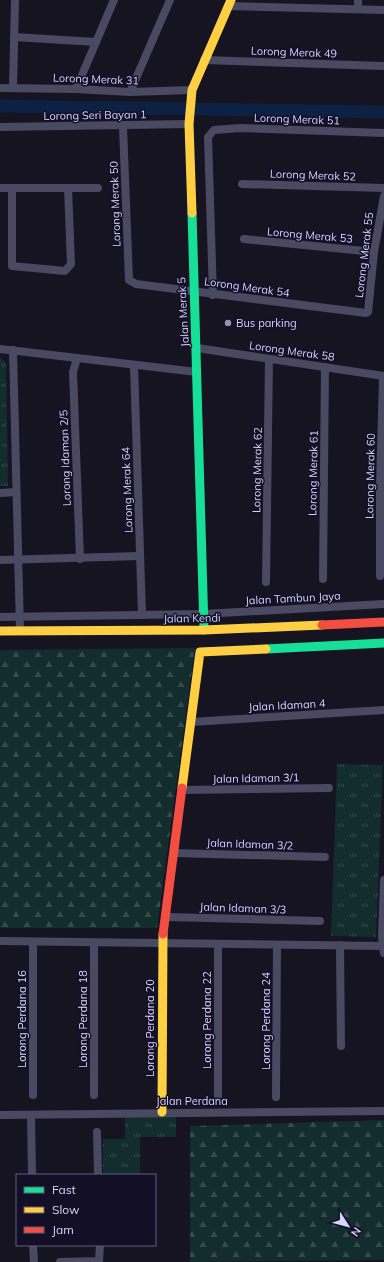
<svg xmlns="http://www.w3.org/2000/svg" width="384" height="1262" viewBox="0 0 384 1262" font-family="Mulish,sans-serif">
  <style>
    .grass { fill: url(#grass-tufts) }
    .forest { fill: url(#forest-firs) }
    .lines { fill: none; stroke-linecap: round; stroke-linejoin: round }
    .river { stroke: #0d2144; stroke-width: 13 }
    .street { stroke: #4a4962; stroke-width: 8 }
    .fast { stroke: #16e098; stroke-width: 9 }
    .slow { stroke: #ffcf43; stroke-width: 9 }
    .jam { stroke: #f24e42; stroke-width: 9 }
    .poi-dot { fill: #9591b1; stroke: #130f26; stroke-width: 1.5 }
    .labels { text-anchor: middle; stroke-width: 3; stroke-linejoin: round; paint-order: stroke }
    .street-label { font-size: 11px; fill: #d9d4ff; stroke: #130f26 }
    .poi-label { font-size: 11px; fill: #d9d4ff; stroke: #130f26; text-anchor: start }
  </style>
  <defs>
    <pattern id="grass-tufts" width="24" height="20" patternUnits="userSpaceOnUse"><rect width="24" height="20" fill="#132c2d"/><path d="M3 7l-1-3M5 7V3M7 7l1-3M15 17l-1-3M17 17v-4M19 17l1-3" fill="none" stroke="#354a4c"/></pattern>
    <pattern id="forest-firs" width="22" height="20" patternUnits="userSpaceOnUse"><rect width="22" height="20" fill="#132c2d"/><path d="M5 1l3.5 6h-7zM16 11l3.5 6h-7z" fill="#354a4c"/></pattern>
  </defs>
  <rect width="100%" height="100%" fill="#161421"/>
  <g class="grass">
    <path d="M0 357 6 363 8 486H0Z"/>
    <path d="M337 764 383 765 376 937 331 936Z"/>
    <path d="M125 1117H176V1137H140V1175H103V1139H125Z"/>
  </g>
  <g class="forest">
    <path d="M195 648 157 928H0V650Z"/>
    <path d="M384 1120V1260L190 1262V1126Z"/>
  </g>
  <g class="lines">
    <path class="river" d="M0 106 384 112"/>
    <g class="street">
      <path d="M228 6 384 10"/>
      <path d="M358 9V0"/>
      <path d="M14 37 96 42"/>
      <path d="M204 60 384 66"/>
      <path d="M0 88 76 89 130 92 192 90"/>
      <path d="M13 88 15 0"/>
      <path d="M76 89 114 0"/>
      <path d="M130 92 170 0"/>
      <path d="M0 127 189 124"/>
      <path d="M123 127 129 280 136 284 366 313 368 312 374 252 384 196"/>
      <path d="M242 184 384 188"/>
      <path d="M0 188H98"/>
      <path d="M12 188V266L65 271 71 264 68 188"/>
      <path d="M244 239 374 252"/>
      <path d="M213 295 208 137 214 130 240 128 384 133"/>
      <path d="M197 348 384 376"/>
      <path d="M0 349 197 372"/>
      <path d="M13 350 20 630"/>
      <path d="M77 358 73 372 80 559"/>
      <path d="M134 365 142 615"/>
      <path d="M0 493 16 492"/>
      <path d="M0 560 140 556"/>
      <path d="M380 576V488L383 376"/>
      <path d="M323 579 325 367"/>
      <path d="M266 582 269 359"/>
      <path d="M0 617 203 614 384 604"/>
      <path d="M191 722 384 710"/>
      <path d="M182 790 329 788"/>
      <path d="M174 853 325 857"/>
      <path d="M384 880 382 938 384 953"/>
      <path d="M166 917 320 921"/>
      <path d="M0 941 383 946"/>
      <path d="M33 942V1095"/>
      <path d="M218 944V1096"/>
      <path d="M340 945 341 1046"/>
      <path d="M94 1095V943"/>
      <path d="M276 1097 277 945"/>
      <path d="M0 1115 384 1111"/>
      <path d="M31 1115 32 1175"/>
      <path d="M97 1132 98 1175"/>
      <path d="M33 1245 34 1262"/>
      <path d="M60 1262 99 1261 100 1245"/>
    </g>
    <g class="fast">
      <path d="M192 213 204 630"/>
      <path d="M266 649 384 643"/>
    </g>
    <g class="slow">
      <path d="M192 213 189 124 192 90 231 0"/>
      <path d="M0 631 204 630 322 625"/>
      <path d="M182 788 200 652 266 649"/>
      <path d="M162 1112 163 934"/>
    </g>
    <g class="jam">
      <path d="M322 625 384 622"/>
      <path d="M163 934 182 788"/>
    </g>
  </g>
  <circle class="poi-dot" cx="228" cy="323" r="4"/>
  <g class="labels">
    <g class="street-label">
      <text transform="translate(294 52) rotate(2)" y="4">Lorong Merak 49</text>
      <text transform="translate(96 79) rotate(2)" y="4">Lorong Merak 31</text>
      <text transform="translate(95 115) rotate(-1)" y="4">Lorong Seri Bayan 1</text>
      <text transform="translate(297 119) rotate(2)" y="4">Lorong Merak 51</text>
      <text transform="translate(313 175) rotate(2)" y="4">Lorong Merak 52</text>
      <text transform="translate(115 204) rotate(-92)" y="4">Lorong Merak 50</text>
      <text transform="translate(310 235) rotate(5)" y="4">Lorong Merak 53</text>
      <text transform="translate(364 255) rotate(-83)" y="4">Lorong Merak 55</text>
      <text transform="translate(247 287) rotate(8)" y="4">Lorong Merak 54</text>
      <text transform="translate(183 312) rotate(-93)" y="4">Jalan Merak 5</text>
      <text transform="translate(292 351) rotate(8)" y="4">Lorong Merak 58</text>
      <text transform="translate(65 458) rotate(-92)" y="4">Lorong Idaman 2/5</text>
      <text transform="translate(257 470) rotate(-89)" y="4">Lorong Merak 62</text>
      <text transform="translate(313 473) rotate(-89)" y="4">Lorong Merak 61</text>
      <text transform="translate(370 476) rotate(-89)" y="4">Lorong Merak 60</text>
      <text transform="translate(127 490) rotate(-92)" y="4">Lorong Merak 64</text>
      <text transform="translate(293 598) rotate(-3)" y="4">Jalan Tambun Jaya</text>
      <text transform="translate(192 618) rotate(-1)" y="4">Jalan Kendi</text>
      <text transform="translate(287 705) rotate(-3)" y="4">Jalan Idaman 4</text>
      <text transform="translate(256 778) rotate(-1)" y="4">Jalan Idaman 3/1</text>
      <text transform="translate(250 844) rotate(2)" y="4">Jalan Idaman 3/2</text>
      <text transform="translate(243 908) rotate(2)" y="4">Jalan Idaman 3/3</text>
      <text transform="translate(22 1019) rotate(-90)" y="4">Lorong Perdana 16</text>
      <text transform="translate(83 1019) rotate(-90)" y="4">Lorong Perdana 18</text>
      <text transform="translate(207 1020) rotate(-90)" y="4">Lorong Perdana 22</text>
      <text transform="translate(266 1021) rotate(-90)" y="4">Lorong Perdana 24</text>
      <text transform="translate(150 1028) rotate(-90)" y="4">Lorong Perdana 20</text>
      <text x="192" y="1105">Jalan Perdana</text>
    </g>
    <g class="poi-label">
      <text x="236" y="327">Bus parking</text>
    </g>
  </g>
  <rect x="16" y="1174" width="140" height="72" fill="#130f26" stroke="#625e7d"/>
  <rect x="24" y="1187" width="20" height="6" fill="#16e098" stroke="#625e7d"/>
  <text x="52" y="1194" font-size="12" fill="#d9d4ff">Fast</text>
  <rect x="24" y="1207" width="20" height="6" fill="#ffcf43" stroke="#625e7d"/>
  <text x="52" y="1214" font-size="12" fill="#d9d4ff">Slow</text>
  <rect x="24" y="1227" width="20" height="6" fill="#f24e42" stroke="#625e7d"/>
  <text x="52" y="1234" font-size="12" fill="#d9d4ff">Jam</text>
  <g transform="translate(348 1226) rotate(126)" stroke="#130f26" stroke-width="3" paint-order="stroke">
  <path d="M0-3L7 15L0 10L-7 15Z" fill="#d9d4ff"/>
  <text y="-6" font-size="11" font-weight="bold" text-anchor="middle" fill="#d9d4ff">N</text>
  </g>
</svg>
